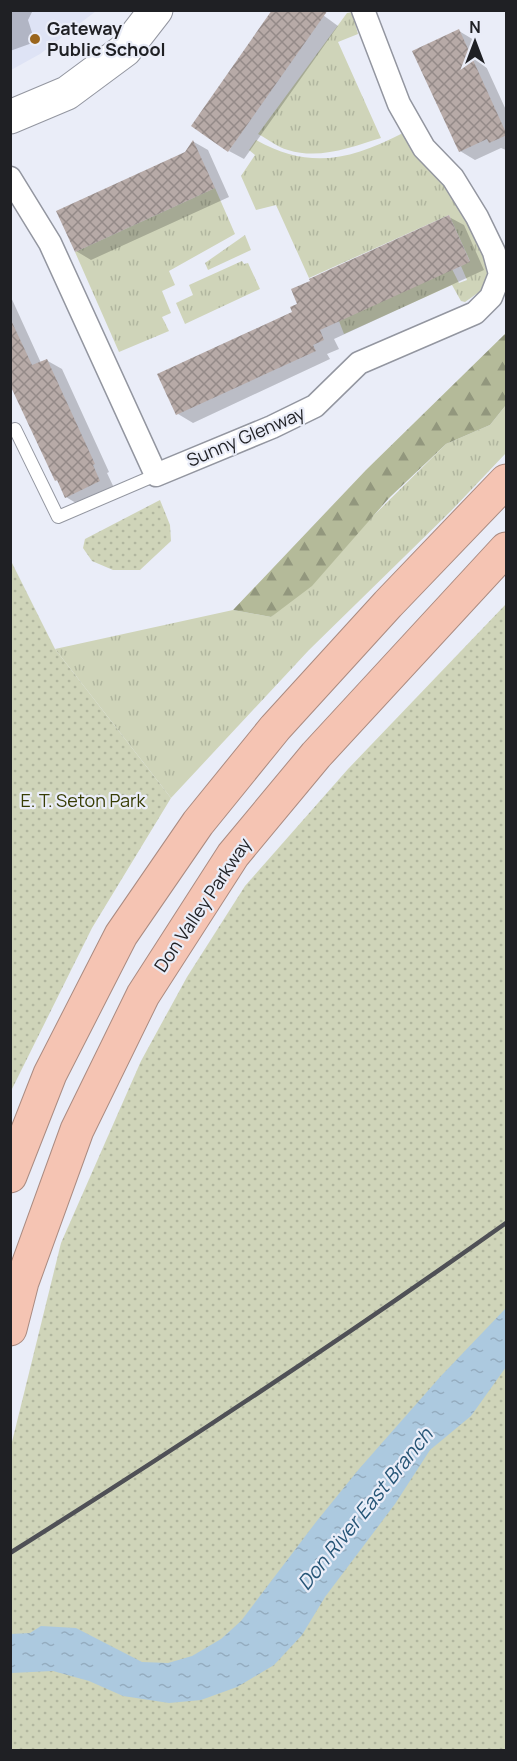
<svg xmlns="http://www.w3.org/2000/svg" width="517" height="1761" viewBox="0 0 517 1761" font-family="Manrope,sans-serif">
  <style>
    .built { fill: #dee3f5 }
    .grass { fill: url(#grass-tufts) }
    .forest { fill: url(#forest-firs) }
    .park { fill: url(#park-dots) }
    .water { fill: url(#water-ripples) }
    .shadow { fill: #0003 }
    .building { fill: url(#building-cross-hatch) }
    .lines { fill: none; stroke-linecap: round; stroke-linejoin: round }
    .lane-casing { stroke: #9396a0; stroke-width: 14 }
    .street-casing { stroke: #9396a0; stroke-width: 25 }
    .secondary-casing { stroke: #9396a0; stroke-width: 35 }
    .highway-casing { stroke: #aa8b81; stroke-width: 35 }
    .lane { stroke: #fff; stroke-width: 12 }
    .street { stroke: #fff; stroke-width: 22 }
    .secondary { stroke: #fff; stroke-width: 33 }
    .highway { stroke: #f5c4b3; stroke-width: 33 }
    .rail { stroke: #4f5056; stroke-width: 4.5 }
    .poi-dot { fill: #9a651c; stroke: #eaedf8; stroke-width: 2 }
    .labels { text-anchor: middle; stroke-width: 4.5; stroke-linejoin: round; paint-order: stroke }
    .poi-label { font-size: 18px; font-weight: bold; fill: #1f2024; stroke: #eaedf8; text-anchor: start }
    .street-label { font-size: 18px; fill: #1f2024; stroke: #eaedf8 }
    .park-label { font-size: 18px; fill: #383d05; stroke: #eaedf8 }
    .water-label { font-size: 20px; font-style: italic; fill: #275677; stroke: #eaedf8 }
  </style>
  <defs>
    <pattern id="grass-tufts" width="24" height="20" patternUnits="userSpaceOnUse" patternTransform="scale(1.5)"><rect width="24" height="20" fill="#cfd4b9"/><path d="M3 7l-1-3M5 7V3M7 7l1-3M15 17l-1-3M17 17v-4M19 17l1-3" fill="none" stroke="#b1b69f"/></pattern>
    <pattern id="forest-firs" width="22" height="20" patternUnits="userSpaceOnUse" patternTransform="scale(1.5)"><rect width="22" height="20" fill="#b4ba99"/><path d="M5 1l3.5 6h-7zM16 11l3.5 6h-7z" fill="#92977d"/></pattern>
    <pattern id="park-dots" width="8" height="8" patternUnits="userSpaceOnUse" patternTransform="scale(1.5)"><rect width="8" height="8" fill="#cfd4b9"/><path d="M2 2h.1M6 6h.1" fill="none" stroke="#b1b69f" stroke-width="1.8" stroke-linecap="round"/></pattern>
    <pattern id="water-ripples" width="26" height="14" patternUnits="userSpaceOnUse" patternTransform="scale(1.5)"><rect width="26" height="14" fill="#acc9df"/><path d="M2 4q2-2 4 0t4 0M15 11q2-2 4 0t4 0" fill="none" stroke="#94acbf"/></pattern>
    <pattern id="building-cross-hatch" width="8" height="8" patternUnits="userSpaceOnUse" patternTransform="scale(1.5)"><rect width="8" height="8" fill="#b7aaa7"/><path d="M0 0l8 8M0 8l8-8" fill="none" stroke="#948a88"/></pattern>
  </defs>
  <rect width="100%" height="100%" fill="#eaedf8"/>
  <path class="built" d="M11 10H96V11L40 54 11 70Z"/>
  <g class="grass">
    <path d="M352 12 358 34 338 42 381 138C351 147 320 160 288 150 277 147 268 139 258 134L347 13Z"/>
    <path d="M403 133 420 161 458 198 487 263 488 277 482 290 465 302 461 301 452 285 344 334 339 321 452 269 459 283 467 280 461 266 470 261 449 215 309 278 276 205 256 210 241 176 255 155 249 150 256 140C310 170 350 160 403 133Z"/>
    <path d="M215 188 235 234 169 271 175 285 162 291 171 313 162 317 169 331 119 352 75 252Z"/>
    <path d="M245 235 251 250 208 270 205 263Z"/>
    <path d="M242 261 244 264 248 263 260 289 185 324 176 303 193 295 189 285Z"/>
    <path d="M506 405V453L451 511 309 650 171 798 55 649 233 610 271 617 446 444 490 425Z"/>
  </g>
  <path class="forest" d="M506 333V405L490 425 446 444 389 498 312 586 271 617 233 610 366 470Z"/>
  <g class="park">
    <path d="M160 500 170 525 171 541 140 570H113L92 561 83 548 85 539Z"/>
    <path d="M11 561 55 649 171 798 92 928 11 1091Z"/>
    <path d="M506 604V1750H11V1446L61 1243 141 1061 187 977 245 886 348 769Z"/>
  </g>
  <path class="water" d="M506 1308V1367L471 1416 430 1450 395 1504 325 1597 302 1635 274 1665 237 1687 201 1700 169 1703 123 1696 89 1681 53 1671 11 1673V1634L30 1633 41 1626 76 1628 142 1662 168 1663 192 1656 221 1639 241 1621 316 1522 359 1469 440 1377Z"/>
  <g class="shadow">
    <path d="M10 10H33L28 20 35 42 10 51Z"/>
    <path d="M316 10 338 26 244 159 229 151Z"/>
    <path d="M459 31 474 40 506 110V150L501 148 475 160 460 151Z"/>
    <path d="M194 142 208 150 229 197 91 260 76 251 186 153Z"/>
    <path d="M449 217 464 225 484 270 334 339 339 349 327 354 330 359 193 423 178 414 294 312Z"/>
    <path d="M10 295 41 363 46 360 62 369 109 472 107 473 115 490 81 506 66 497 59 482 56 480 14 388 10 390Z"/>
  </g>
  <g class="building">
    <path d="M272 10H328L228 152 191 126Z"/>
    <path d="M459 29 507 135 489 143 487 139 459 152 412 51Z"/>
    <path d="M193 140 215 188 75 252 56 211 185 152Z"/>
    <path d="M449 215 470 262 320 330 324 340 313 345 316 351 176 415 157 374 292 312 290 307 297 304 291 289 310 281 309 279Z"/>
    <path d="M10 318 32 365 47 359 95 464 93 465 100 481 65 498 57 480 55 481 10 385Z"/>
  </g>
  <g class="lines">
    <defs>
      <path id="lane" d="M15 429 58 517 156 475"/>
      <path id="street" d="M10 178 50 243 156 475 272 427 315 406 359 363 475 313 491 297 500 274 494 252 477 217 453 178 424 148 399 104 363 10"/>
      <path id="secondary" d="M10 117 67 93 125 50 156 10"/>
      <g id="highway">
        <path d="M10 1176 50 1074 121 935 198 823 275 728 388 604 506 481"/>
        <path d="M10 1329 22 1282 77 1130 143 995 233 855 316 755 506 549"/>
      </g>
    </defs>
    <use href="#lane" class="lane-casing"/>
    <use href="#street" class="street-casing"/>
    <use href="#secondary" class="secondary-casing"/>
    <use href="#highway" class="highway-casing"/>
    <use href="#lane" class="lane"/>
    <use href="#street" class="street"/>
    <use href="#secondary" class="secondary"/>
    <use href="#highway" class="highway"/>
    <path class="rail" d="M10 1553C179 1447 344 1338 506 1223"/>
  </g>
  <circle class="poi-dot" cx="35" cy="39" r="6"/>
  <g class="labels">
    <g class="poi-label">
      <text x="47" y="35">Gateway<tspan x="47" dy="21">Public School</tspan></text>
    </g>
    <g class="street-label">
      <text transform="translate(246 437) rotate(-23)" y="6">Sunny Glenway</text>
      <text transform="translate(203 905) rotate(-56)" y="6">Don Valley Parkway</text>
    </g>
    <g class="park-label">
      <text x="83" y="807">E. T. Seton Park</text>
    </g>
    <g class="water-label">
      <text transform="translate(365 1509) rotate(-51)" y="7">Don River East Branch</text>
    </g>
  </g>
  <rect width="517" height="1761" fill="none" stroke="#1f2024" stroke-width="24"/>
  <g transform="translate(475 42)" stroke="#eaedf8" stroke-width="4.5" paint-order="stroke">
  <path d="M0-4.5L10 22L0 15L-10 22Z" fill="#1f2024"/>
  <text y="-9" font-size="16" font-weight="bold" text-anchor="middle" fill="#1f2024">N</text>
  </g>
</svg>
